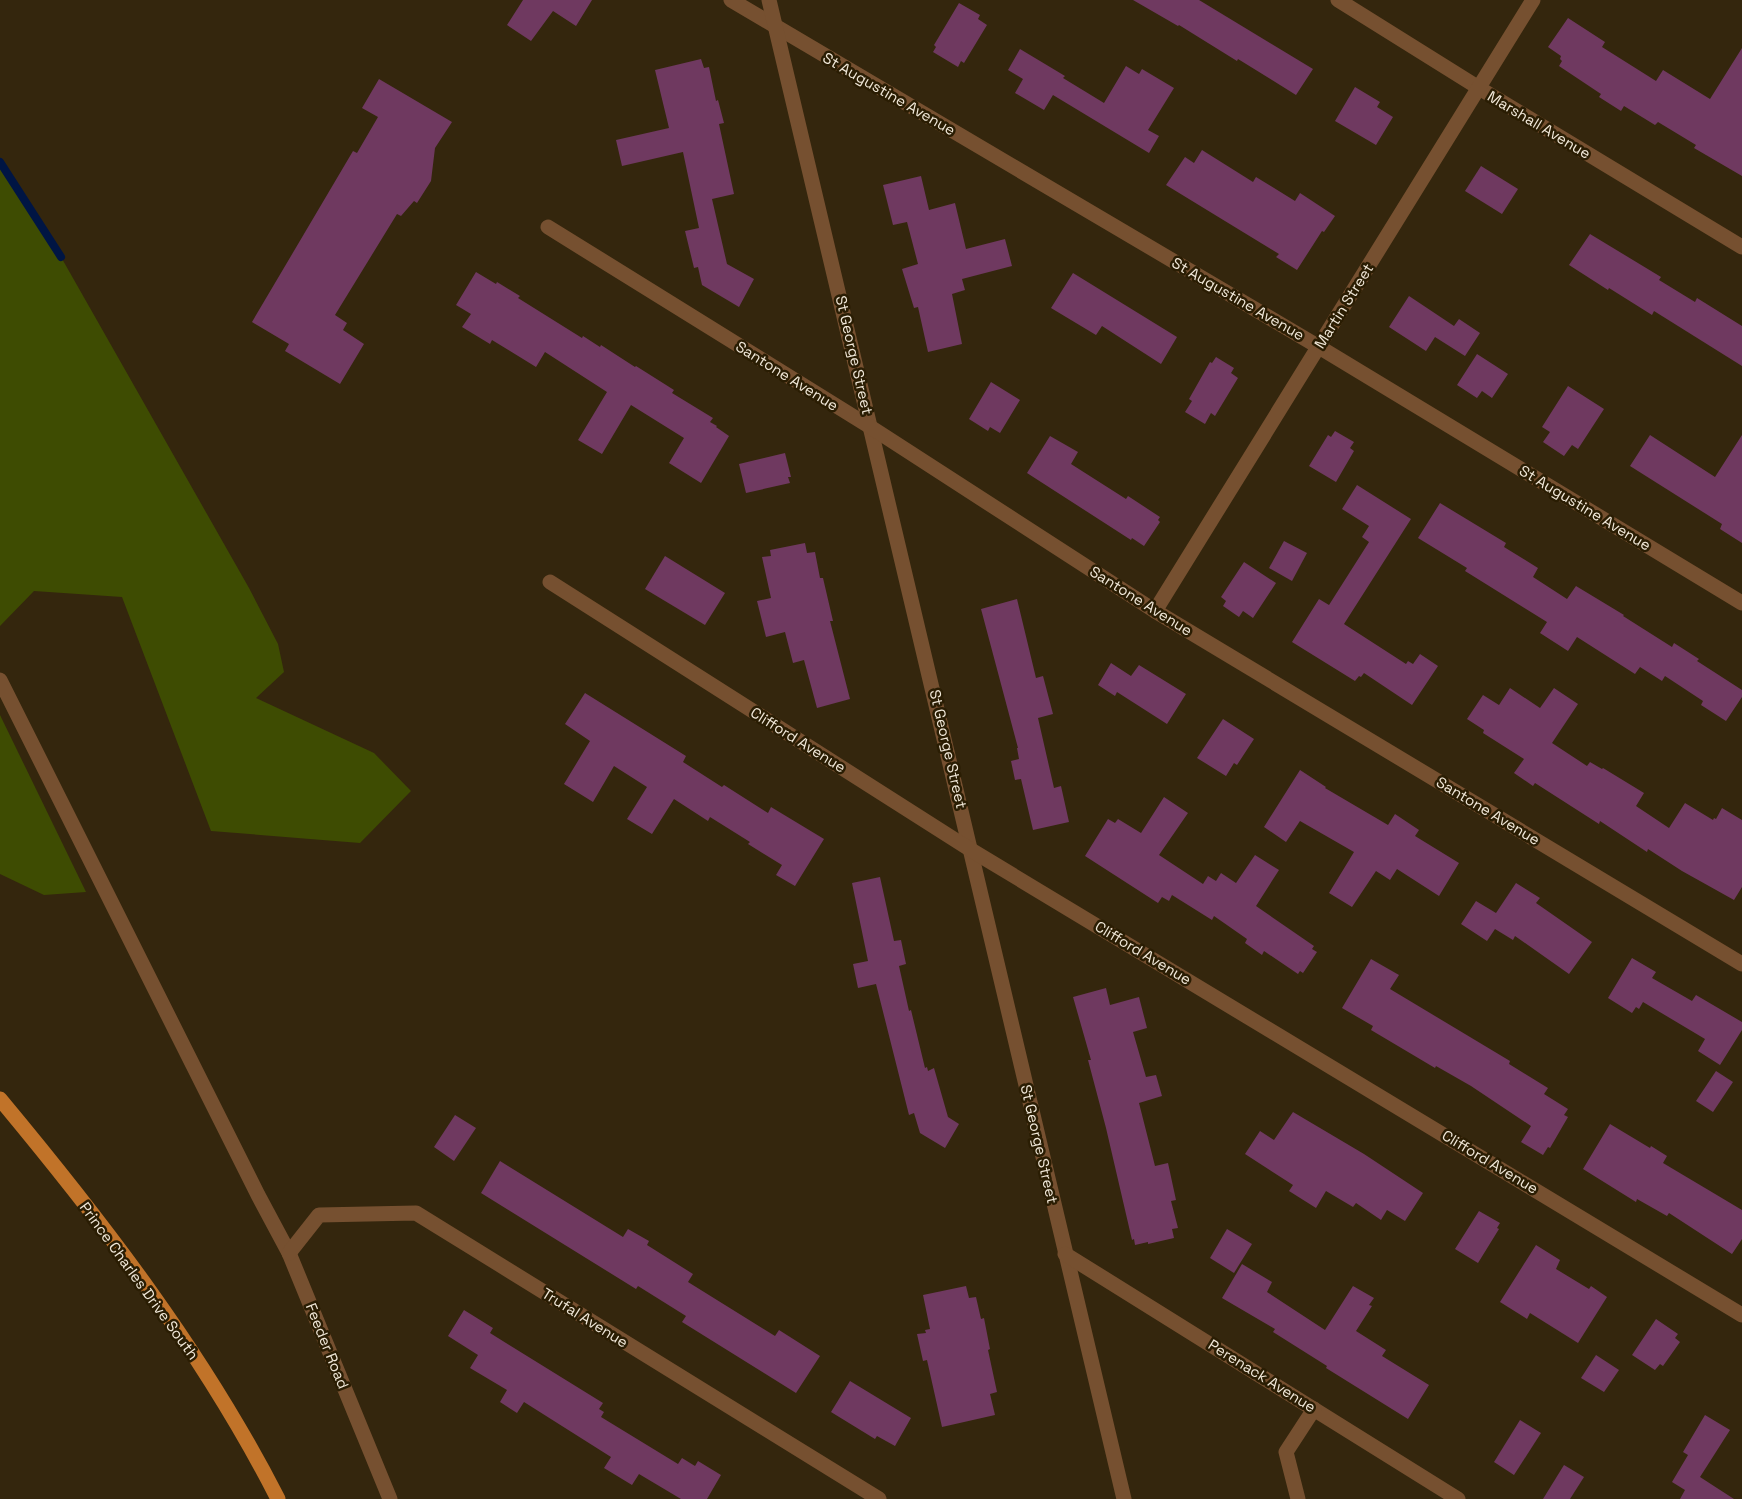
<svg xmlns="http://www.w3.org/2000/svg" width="1742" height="1499" viewBox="0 0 1742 1499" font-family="'Space Grotesk',sans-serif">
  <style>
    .green { fill: #3e4c02 }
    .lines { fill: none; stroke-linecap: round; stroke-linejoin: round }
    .stream { stroke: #001543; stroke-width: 8 }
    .building { fill: #6f3960 }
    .minor { stroke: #765030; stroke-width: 15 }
    .major { stroke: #c17329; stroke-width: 15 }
    .labels { text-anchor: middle; stroke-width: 5; stroke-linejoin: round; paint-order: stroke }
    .street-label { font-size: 15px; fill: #f1e8d9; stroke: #2a1d03 }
  </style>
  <rect width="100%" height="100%" fill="#34260d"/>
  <g class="green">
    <path d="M0 162 61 257 249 588 278 644 284 672 256 698 374 753 411 791 360 843 211 831 122 597 34 591 0 626Z"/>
    <path d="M0 715 86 892 44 895 0 874Z"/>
  </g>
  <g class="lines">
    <path class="stream" d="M0 162 61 257"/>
  </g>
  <g class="building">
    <path d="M523 0H592L576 26 553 11 531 41 507 25Z"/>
    <path d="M1133 0H1199L1313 69 1296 95 1238 59 1237 61 1179 25 1178 26Z"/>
    <path d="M959 3 980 15 978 19 987 25 964 63 961 61 958 67 933 52 936 47 934 45Z"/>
    <path d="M1568 18 1605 42 1602 47 1656 81 1663 70 1710 99 1742 48V176L1694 148 1696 145 1658 122 1655 125 1624 106 1621 111 1599 97 1601 94 1559 66 1562 61 1560 59 1561 56 1548 47Z"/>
    <path d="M1020 49 1065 76 1063 78 1104 103 1126 66 1139 74 1142 69 1174 88 1148 130 1159 136 1149 153 1053 95 1044 110 1015 93 1023 79 1008 70Z"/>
    <path d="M701 59 704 68 709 67 716 101 718 100 724 123 719 124 734 194 712 199 727 264 754 279 739 307 702 285 698 267 694 268 685 231 699 228 683 152 622 166 616 140 669 128 655 70Z"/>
    <path d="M379 79 452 122 435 148 431 181 417 203 414 201 401 216 397 214 335 315 347 323 343 330 364 344 340 384 285 351 289 344 252 322 353 151 357 153 378 117 362 108Z"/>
    <path d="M1355 87 1380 102 1377 107 1393 117 1376 145 1335 121Z"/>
    <path d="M1202 150 1253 182 1256 177 1295 201 1300 193 1335 216 1324 232 1322 231 1297 270 1276 257 1279 254 1166 185 1185 157 1194 163Z"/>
    <path d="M1481 166 1518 189 1502 214 1465 191Z"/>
    <path d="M921 176 929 210 955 203 966 249 1005 239 1012 266 962 279 965 290 952 294 962 344 928 352 918 307 914 308 902 269 918 264 907 222 893 225 883 185Z"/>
    <path d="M1590 234 1661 277 1659 280 1695 302 1697 298 1742 326V366L1654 311 1652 315 1609 288 1608 290 1569 265Z"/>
    <path d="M476 272 496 284 497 282 520 296 518 298 582 338 583 336 600 347 601 345 635 367 636 366 674 390 672 393 713 418 710 422 717 426 716 427 729 436 701 483 669 463 684 438 631 405 602 454 578 440 607 392 545 352 536 367 492 340 490 344 462 327 471 314 456 305Z"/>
    <path d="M1073 273 1177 337 1161 364 1102 326 1096 335 1051 308Z"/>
    <path d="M1409 296 1454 326 1459 319 1480 333 1465 356 1435 337 1426 351 1389 327Z"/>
    <path d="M1477 354 1508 374 1492 398 1482 391 1477 398 1457 385Z"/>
    <path d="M1216 357 1234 368 1231 373 1238 378 1215 416 1211 413 1205 424 1185 412 1192 401 1189 399 1210 362 1212 363Z"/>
    <path d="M991 382 1020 400 1000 433 990 427 988 431 969 419Z"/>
    <path d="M1568 386 1604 409 1578 449 1572 445 1564 456 1543 442 1550 432 1542 427Z"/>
    <path d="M1335 431 1354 442 1350 448 1354 451 1336 482 1309 466 1328 435 1331 437Z"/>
    <path d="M1650 435 1715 477 1742 435V543L1720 529 1722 524 1630 466Z"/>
    <path d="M1050 436 1078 452 1071 464 1126 499 1128 496 1160 517 1158 520 1160 522 1144 546 1132 538 1131 540 1027 473Z"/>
    <path d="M785 453 791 477H788L790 483 746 493 739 464Z"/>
    <path d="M1357 485 1411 519 1344 624 1406 664 1408 661 1413 664 1420 654 1438 666 1412 705 1364 673 1361 677 1359 676 1355 681 1292 642 1319 599 1329 605 1369 542 1362 537 1369 526 1342 509Z"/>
    <path d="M1440 503 1506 543 1504 547 1538 568 1533 577 1567 599 1576 586 1624 615 1623 616 1672 647 1674 643 1699 659 1697 661 1742 690V697L1726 721 1701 705 1703 701 1665 676 1662 681 1640 667 1635 674 1577 637 1568 651 1540 633 1547 622 1465 571 1467 568 1418 538Z"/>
    <path d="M1284 541 1307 553 1292 581 1269 568Z"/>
    <path d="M805 543 807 553 815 552 820 578H823L833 621H830L850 699 817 708 804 660 793 663 785 632 766 637 757 601 771 598 762 557 771 556 770 550Z"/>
    <path d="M665 556 725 593 705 625 645 589Z"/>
    <path d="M1244 562 1276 583 1253 618 1243 611 1239 617 1223 606 1226 601 1221 597Z"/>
    <path d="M1017 599 1036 678 1043 676 1053 714 1038 718 1054 788 1061 786 1069 822 1033 830 1021 779 1015 780 1011 761 1019 759 1017 748H1018L981 609Z"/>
    <path d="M1111 663 1131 676 1139 665 1186 694 1167 724 1117 692 1115 696 1098 685Z"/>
    <path d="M1510 688 1540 708 1554 688 1578 704 1552 743 1587 766 1590 762 1602 769 1603 768 1644 793 1636 806 1669 828 1685 803 1713 820 1714 818 1716 819 1722 808 1742 820V887L1734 900 1682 871 1648 849 1647 852 1600 821 1599 824 1535 783 1533 786 1514 773 1524 759 1483 733 1484 730 1467 719 1483 695 1499 705Z"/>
    <path d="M585 693 686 756 683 762 722 787 724 785 768 813 771 807 824 839 795 886 776 875 782 865 748 844 750 842 710 817 708 821 674 799 652 834 627 819 647 787 614 766 593 802 564 784 590 741 565 724Z"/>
    <path d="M1223 719 1254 739 1237 765 1234 763 1226 776 1197 758Z"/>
    <path d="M1300 770 1326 787 1325 788 1388 825 1395 814 1419 830 1415 836 1459 863 1439 896 1397 869 1390 880 1376 871 1352 907 1329 893 1354 852 1300 821 1286 842 1264 827Z"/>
    <path d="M1164 797 1188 813 1159 855 1203 884 1208 876 1216 881 1221 873 1236 883 1255 855 1279 870 1256 906 1314 946 1312 949 1317 952 1303 973 1300 971 1298 974 1264 951 1262 955 1245 943 1247 939 1214 916 1212 920 1172 895 1169 901 1162 897 1158 903 1085 856 1108 819 1115 823 1118 819 1141 833Z"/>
    <path d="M880 877 894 941 901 940 906 964 899 966 909 1011 911 1010 925 1068 927 1067 928 1071 934 1068 948 1117 959 1124 945 1148 920 1133 914 1113 909 1115 876 984 858 988 853 964 868 961 852 883Z"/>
    <path d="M1516 883 1540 898 1536 903 1592 942 1569 974 1515 936 1513 940 1495 929 1487 941 1461 924 1476 901 1496 913Z"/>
    <path d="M1632 958 1656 972 1652 978 1692 1001 1696 995 1742 1022V1030L1720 1065 1698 1051 1705 1039 1643 1002 1639 1009 1636 1007 1632 1013 1608 998Z"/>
    <path d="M1371 959 1399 975 1390 989 1510 1061 1509 1064 1548 1088 1544 1094 1568 1109 1564 1115 1568 1117 1550 1148 1548 1147 1543 1155 1521 1142 1531 1126 1471 1086 1436 1066 1435 1068 1371 1030 1373 1026 1342 1008Z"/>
    <path d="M1106 988 1110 1005 1139 997 1147 1028 1133 1032 1146 1077 1156 1075 1162 1096 1139 1103 1155 1166 1168 1163 1176 1200 1171 1201 1178 1228 1172 1229 1174 1238 1148 1244V1242L1135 1245 1134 1239 1132 1240 1106 1128 1088 1060H1091L1073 997Z"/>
    <path d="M1716 1071 1733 1082 1713 1112 1696 1101Z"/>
    <path d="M1293 1112 1364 1154 1423 1193 1405 1221 1387 1210 1381 1220 1356 1203 1353 1207 1326 1191 1316 1208 1289 1191 1293 1185 1245 1154 1260 1131 1274 1140Z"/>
    <path d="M455 1115 476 1128 454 1161 434 1147Z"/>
    <path d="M1610 1124 1650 1148 1651 1146 1667 1156 1663 1163 1742 1210V1239L1732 1254 1669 1213 1667 1216 1637 1199 1636 1202 1583 1169Z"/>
    <path d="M500 1161 623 1237 628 1229 649 1241 647 1245 693 1274 688 1282 775 1336 779 1330 820 1356 796 1393 682 1322 686 1316 638 1286 636 1289 481 1193Z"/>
    <path d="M1479 1211 1500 1223 1497 1228 1499 1229 1478 1263 1455 1249Z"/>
    <path d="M1227 1229 1252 1244 1234 1273 1210 1258Z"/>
    <path d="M1536 1245 1560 1260 1556 1269 1589 1289 1591 1286 1607 1297 1578 1343 1530 1313 1527 1319 1500 1302Z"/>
    <path d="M1242 1264 1272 1282 1267 1292 1325 1330 1353 1286 1374 1298 1369 1305 1372 1306 1356 1331 1386 1350 1382 1356 1429 1385 1408 1419 1326 1368 1327 1366 1273 1332 1275 1329 1222 1298Z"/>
    <path d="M966 1286 969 1298 976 1297 981 1319 984 1318 990 1349 988 1350 997 1392 990 1394 995 1415 942 1427 927 1360 923 1361 917 1334 926 1333 925 1330 930 1329 923 1295Z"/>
    <path d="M464 1310 493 1328 490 1333 603 1403 599 1409 604 1412 601 1417 678 1464 682 1458 695 1466 698 1461 721 1475 707 1499H681L639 1474 632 1485 604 1468 611 1457 524 1402 517 1413 500 1402 507 1390 470 1368 478 1355 448 1336Z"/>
    <path d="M1656 1319 1678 1334 1675 1338 1680 1342 1663 1366 1660 1364 1655 1370 1632 1355Z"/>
    <path d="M1596 1355 1619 1370 1604 1392 1581 1378Z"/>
    <path d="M850 1381 911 1418 895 1446 877 1436 875 1439 831 1412Z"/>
    <path d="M1705 1415 1730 1430 1700 1477 1734 1499H1680L1685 1490 1672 1482 1688 1455 1683 1452Z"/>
    <path d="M1520 1420 1541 1433 1514 1475 1494 1462Z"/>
    <path d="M1564 1465 1584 1477 1570 1499H1543Z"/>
  </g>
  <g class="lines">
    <g class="minor">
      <path d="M731 0 1319 347 1742 603"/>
      <path d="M769 0 1124 1499"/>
      <path d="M1338 0 1479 88 1742 247"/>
      <path d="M548 227 872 428 1155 611 1742 964"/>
      <path d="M550 582 971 850 1742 1315"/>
      <path d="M1155 611 1533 0"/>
      <path d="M0 680 258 1195 289 1253 390 1499"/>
      <path d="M289 1253 319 1215 416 1213 879 1499"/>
      <path d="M1065 1254 1458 1499"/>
      <path d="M1298 1499 1286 1452 1314 1409"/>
    </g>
    <path class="major" d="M0 1099C104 1224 204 1354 278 1499"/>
  </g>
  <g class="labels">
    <g class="street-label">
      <text transform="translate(889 94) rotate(30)" y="5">St Augustine Avenue</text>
      <text transform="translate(1539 125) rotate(31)" y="5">Marshall Avenue</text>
      <text transform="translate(1238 299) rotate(30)" y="5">St Augustine Avenue</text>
      <text transform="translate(1344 306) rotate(-58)" y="5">Martin Street</text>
      <text transform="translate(854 355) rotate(77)" y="5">St George Street</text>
      <text transform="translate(787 376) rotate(32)" y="5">Santone Avenue</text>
      <text transform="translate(1585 508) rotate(31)" y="5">St Augustine Avenue</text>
      <text transform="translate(1141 601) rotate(32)" y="5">Santone Avenue</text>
      <text transform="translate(798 740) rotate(32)" y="5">Clifford Avenue</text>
      <text transform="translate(948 749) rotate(77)" y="5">St George Street</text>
      <text transform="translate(1488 811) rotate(31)" y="5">Santone Avenue</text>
      <text transform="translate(1143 953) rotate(31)" y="5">Clifford Avenue</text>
      <text transform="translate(1039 1144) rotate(77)" y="5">St George Street</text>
      <text transform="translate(1490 1162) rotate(31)" y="5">Clifford Avenue</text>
      <text transform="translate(139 1281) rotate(54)" y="5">Prince Charles Drive South</text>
      <text transform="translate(585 1318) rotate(32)" y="5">Trufal Avenue</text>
      <text transform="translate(327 1346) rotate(68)" y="5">Feeder Road</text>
      <text transform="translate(1262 1376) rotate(32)" y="5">Perenack Avenue</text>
    </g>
  </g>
</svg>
